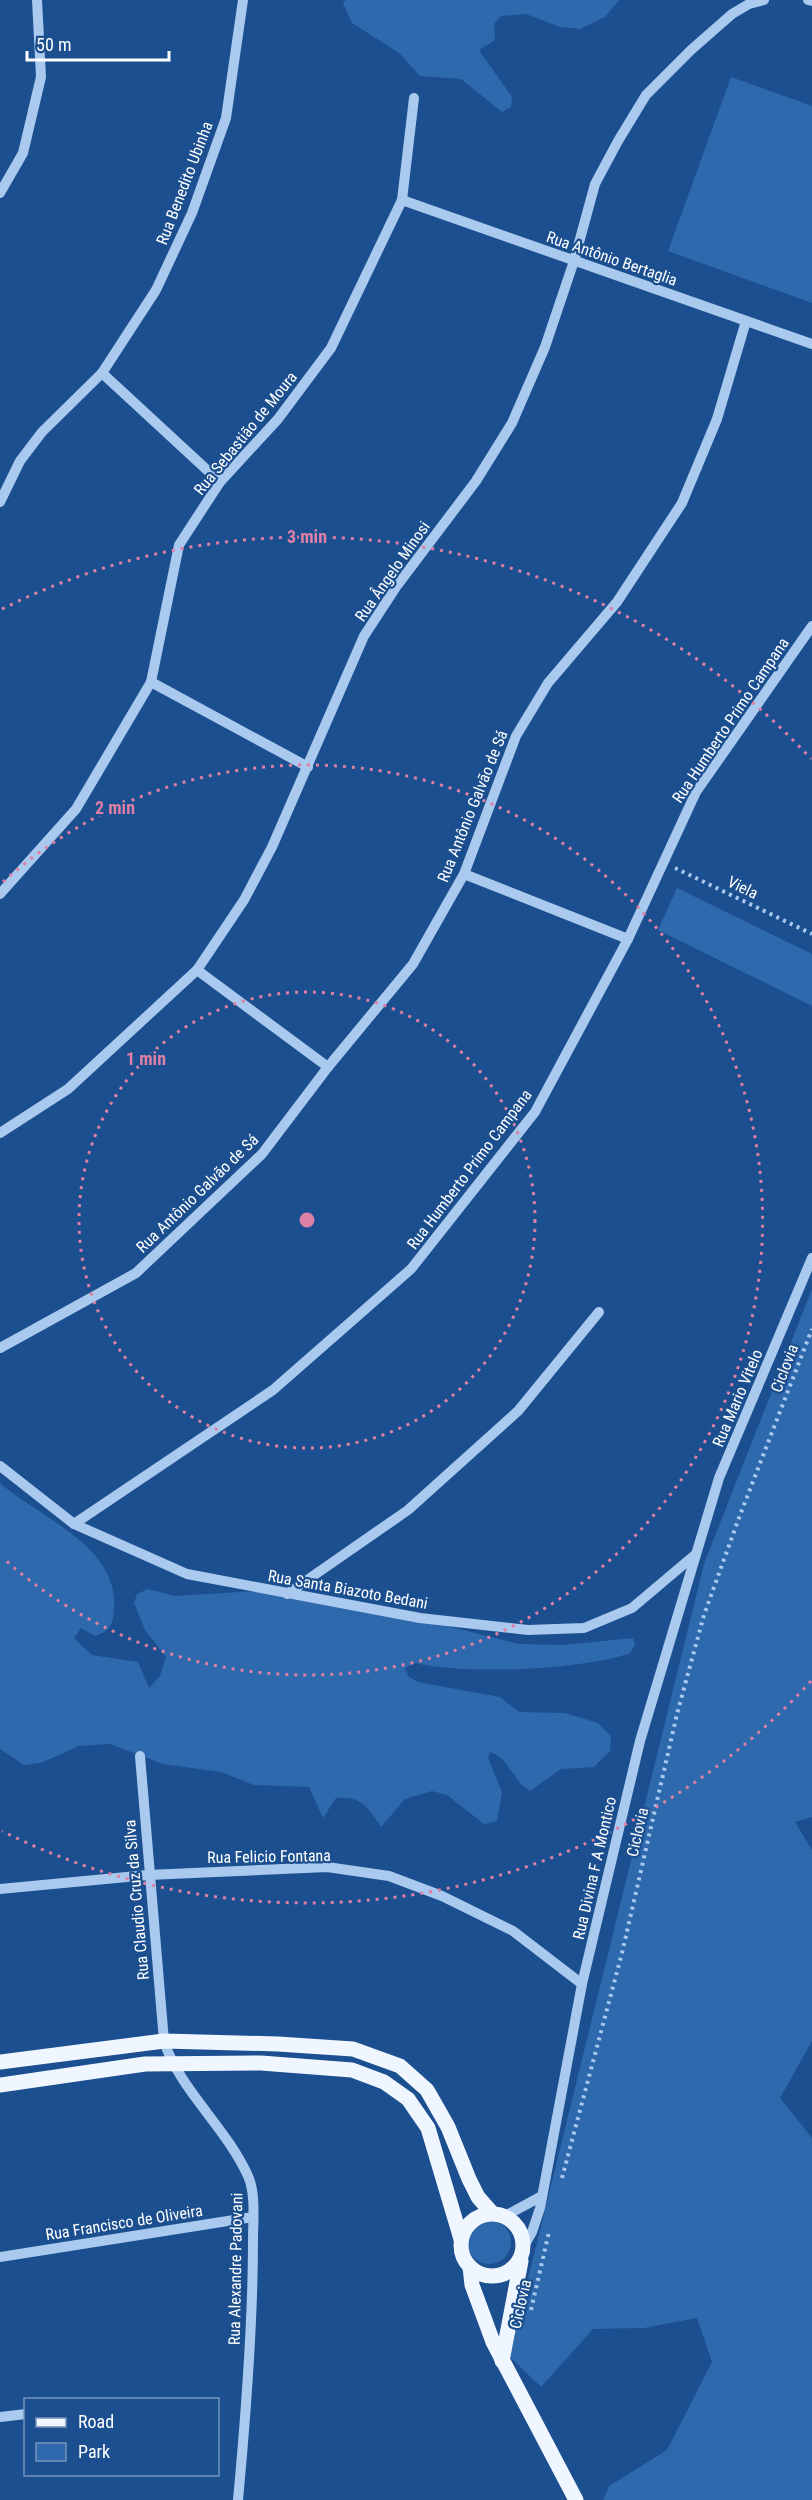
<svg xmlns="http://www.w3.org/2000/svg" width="812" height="2500" viewBox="0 0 812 2500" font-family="'Roboto Condensed',sans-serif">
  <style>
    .green { fill: #2e69ad }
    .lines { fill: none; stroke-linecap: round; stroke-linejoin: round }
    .path { stroke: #a9c9ee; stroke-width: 4; stroke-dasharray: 3 4.5; stroke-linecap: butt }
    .minor { stroke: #a9c9ee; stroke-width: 10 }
    .major { stroke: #f0f6ff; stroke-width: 15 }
    .ring { fill: none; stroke: #dd80a5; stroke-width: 3; stroke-dasharray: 3 6 }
    .labels { text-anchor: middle; stroke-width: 4.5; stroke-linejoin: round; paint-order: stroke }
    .street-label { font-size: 16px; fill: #fff; stroke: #1b4f8f }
    .centre { fill: #dd80a5; stroke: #1b4f8f; stroke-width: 3 }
    .ring-label { font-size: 18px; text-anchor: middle; font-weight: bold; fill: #dd80a5; stroke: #1b4f8f; stroke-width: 4.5; stroke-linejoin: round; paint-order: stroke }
  </style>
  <rect width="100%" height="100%" fill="#1b4f8f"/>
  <g class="green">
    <path d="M345 0H619L605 17 580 29 560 27 526 14 501 16 494 24 495 40 479 50 512 97 511 107 502 112 461 79 420 76 399 53 352 23 343 3Z"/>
    <path d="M731 77 812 106V303L668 251Z"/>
    <path d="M677 888 812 954V1006L658 930Z"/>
    <path d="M812 1289V1817L795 1822 812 1850V2041L780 2098 812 2138V2500H603L609 2486 667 2450 712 2362 697 2318 644 2328 593 2329 541 2387 509 2356 704 1564Z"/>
    <path d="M0 1483C40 1518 119 1546 114 1609 113 1625 110 1631 95 1636L81 1628 74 1638 92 1655 138 1662 149 1688 160 1676 166 1657 145 1630 134 1603 137 1594 148 1589 175 1596 256 1591 355 1603 519 1644 564 1645 633 1638 635 1644 630 1653C584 1670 463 1675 415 1663L405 1668 408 1676 418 1682 500 1697 519 1712 565 1713 598 1723 611 1736 610 1751 594 1767 561 1769 530 1791C513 1781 509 1758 490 1752L488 1758 502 1792 497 1821 484 1824 447 1795 432 1791 405 1799 381 1827C368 1807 362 1796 336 1798L323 1818 309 1787 254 1785 221 1772 163 1764 110 1744 79 1746 41 1763 24 1765 0 1749Z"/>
    <circle cx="489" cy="2242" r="22"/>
  </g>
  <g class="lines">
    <g class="path">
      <path d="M675 868 812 934"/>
      <path d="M562 2178 622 1953 677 1714 704 1615 740 1515 812 1329"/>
      <path d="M531 2310 549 2232"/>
    </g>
    <g class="minor">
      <path d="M808 0 812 1"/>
      <path d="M0 193 23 153 41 77 37 0"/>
      <path d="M402 200 812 344"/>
      <path d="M102 373 220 482"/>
      <path d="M0 502 20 461 42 432 102 373 156 290 192 213 226 118 243 0"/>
      <path d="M151 682 308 767"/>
      <path d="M464 874 628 939"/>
      <path d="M0 894 76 809 151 682 179 545 220 482 278 419 331 348 402 200 414 98"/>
      <path d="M197 970 328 1067"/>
      <path d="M0 1133 68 1089 197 970 244 900 272 847 364 636 396 587 476 481 512 423 545 347 574 261 595 184 618 141 646 95 691 50 732 14 749 4 764 0"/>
      <path d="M0 1348 136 1273 262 1154 328 1067 413 964 464 874 516 736 548 683 617 602 682 503 717 419 746 321"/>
      <path d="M0 1466 74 1524 187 1574 420 1618 528 1630 584 1628 632 1608 696 1554"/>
      <path d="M74 1524 273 1390 411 1269 535 1112 628 939 696 792 812 626"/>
      <path d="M287 1594 408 1510 518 1411 599 1312"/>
      <path d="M140 1756 164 2041C179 2089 226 2127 248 2176 256 2194 253 2220 253 2240 253 2327 246 2414 238 2500"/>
      <path d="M0 1889 148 1875 327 1867 389 1876 442 1896 513 1931 582 1984"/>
      <path d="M505 2216 542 2196"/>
      <path d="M524 2246 532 2232 540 2208 582 1984 640 1741 719 1478 812 1258"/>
      <path d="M0 2257 253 2217"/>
      <path d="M0 2417 26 2414"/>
    </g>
    <g class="major">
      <path d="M0 2062 164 2041 278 2044 353 2049 400 2066 427 2090 448 2127 469 2179 478 2197 492 2213"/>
      <path d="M0 2085 145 2064 261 2063 352 2070 384 2082 408 2099 428 2128 461 2239"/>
      <circle cx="492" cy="2245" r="31"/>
      <path d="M470 2267 472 2285 493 2342 576 2500"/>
      <path d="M502 2361 521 2261"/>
    </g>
  </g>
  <g class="ring">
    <circle cx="307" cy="1220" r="228"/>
    <path d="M3 882A455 455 0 1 1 3 1558"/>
    <path d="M811 1681A683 683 0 0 1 2 1831M2 609A683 683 0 0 1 811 759"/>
  </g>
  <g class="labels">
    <g class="street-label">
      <text transform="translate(184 183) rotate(-69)" y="6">Rua Benedito Ubinha</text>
      <text transform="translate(612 258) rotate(19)" y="6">Rua Antônio Bertaglia</text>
      <text transform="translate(245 433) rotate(-51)" y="6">Rua Sebastião de Moura</text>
      <text transform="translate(392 571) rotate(-55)" y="6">Rua Ângelo Minosi</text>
      <text transform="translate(730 720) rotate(-56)" y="6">Rua Humberto Primo Campana</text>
      <text transform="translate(472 806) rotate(-68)" y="6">Rua Antônio Galvão de Sá</text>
      <text transform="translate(743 887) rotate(26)" y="6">Viela</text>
      <text transform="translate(469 1169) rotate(-53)" y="6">Rua Humberto Primo Campana</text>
      <text transform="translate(197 1193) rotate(-44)" y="6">Rua Antônio Galvão de Sá</text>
      <text transform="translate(784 1368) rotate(-69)" y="6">Ciclovia</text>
      <text transform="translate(737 1398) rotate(-67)" y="6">Rua Mario Vitelo</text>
      <text transform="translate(348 1589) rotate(10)" y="6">Rua Santa Biazoto Bedani</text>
      <text transform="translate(637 1832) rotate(-77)" y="6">Ciclovia</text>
      <text transform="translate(269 1856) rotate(-1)" y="6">Rua Felicio Fontana</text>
      <text transform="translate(594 1868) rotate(-77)" y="6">Rua Divina F A Montico</text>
      <text transform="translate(136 1900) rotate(-95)" y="6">Rua Claudio Cruz da Silva</text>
      <text transform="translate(124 2222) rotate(-9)" y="6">Rua Francisco de Oliveira</text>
      <text transform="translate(235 2269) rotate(-89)" y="6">Rua Alexandre Padovani</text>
      <text transform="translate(520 2304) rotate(-77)" y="6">Ciclovia</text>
    </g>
  </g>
  <circle cx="307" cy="1220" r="9" class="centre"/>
  <g class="ring-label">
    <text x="307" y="543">3 min</text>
    <text x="115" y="814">2 min</text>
    <text x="146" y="1065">1 min</text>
  </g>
  <rect x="24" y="2398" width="195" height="78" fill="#1b4f8f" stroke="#7695bc" stroke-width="1.5"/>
  <rect x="36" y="2418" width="30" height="9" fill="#f0f6ff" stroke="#7695bc" stroke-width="1.5"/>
  <text x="78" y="2428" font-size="18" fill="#ffffff">Road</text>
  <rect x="36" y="2443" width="30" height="18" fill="#2e69ad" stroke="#7695bc" stroke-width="1.5"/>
  <text x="78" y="2458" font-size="18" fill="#ffffff">Park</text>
  <path d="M27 51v9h142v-9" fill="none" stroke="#ffffff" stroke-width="3"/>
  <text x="36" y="51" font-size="18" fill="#ffffff" stroke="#1b4f8f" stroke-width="4.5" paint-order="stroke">50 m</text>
</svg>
